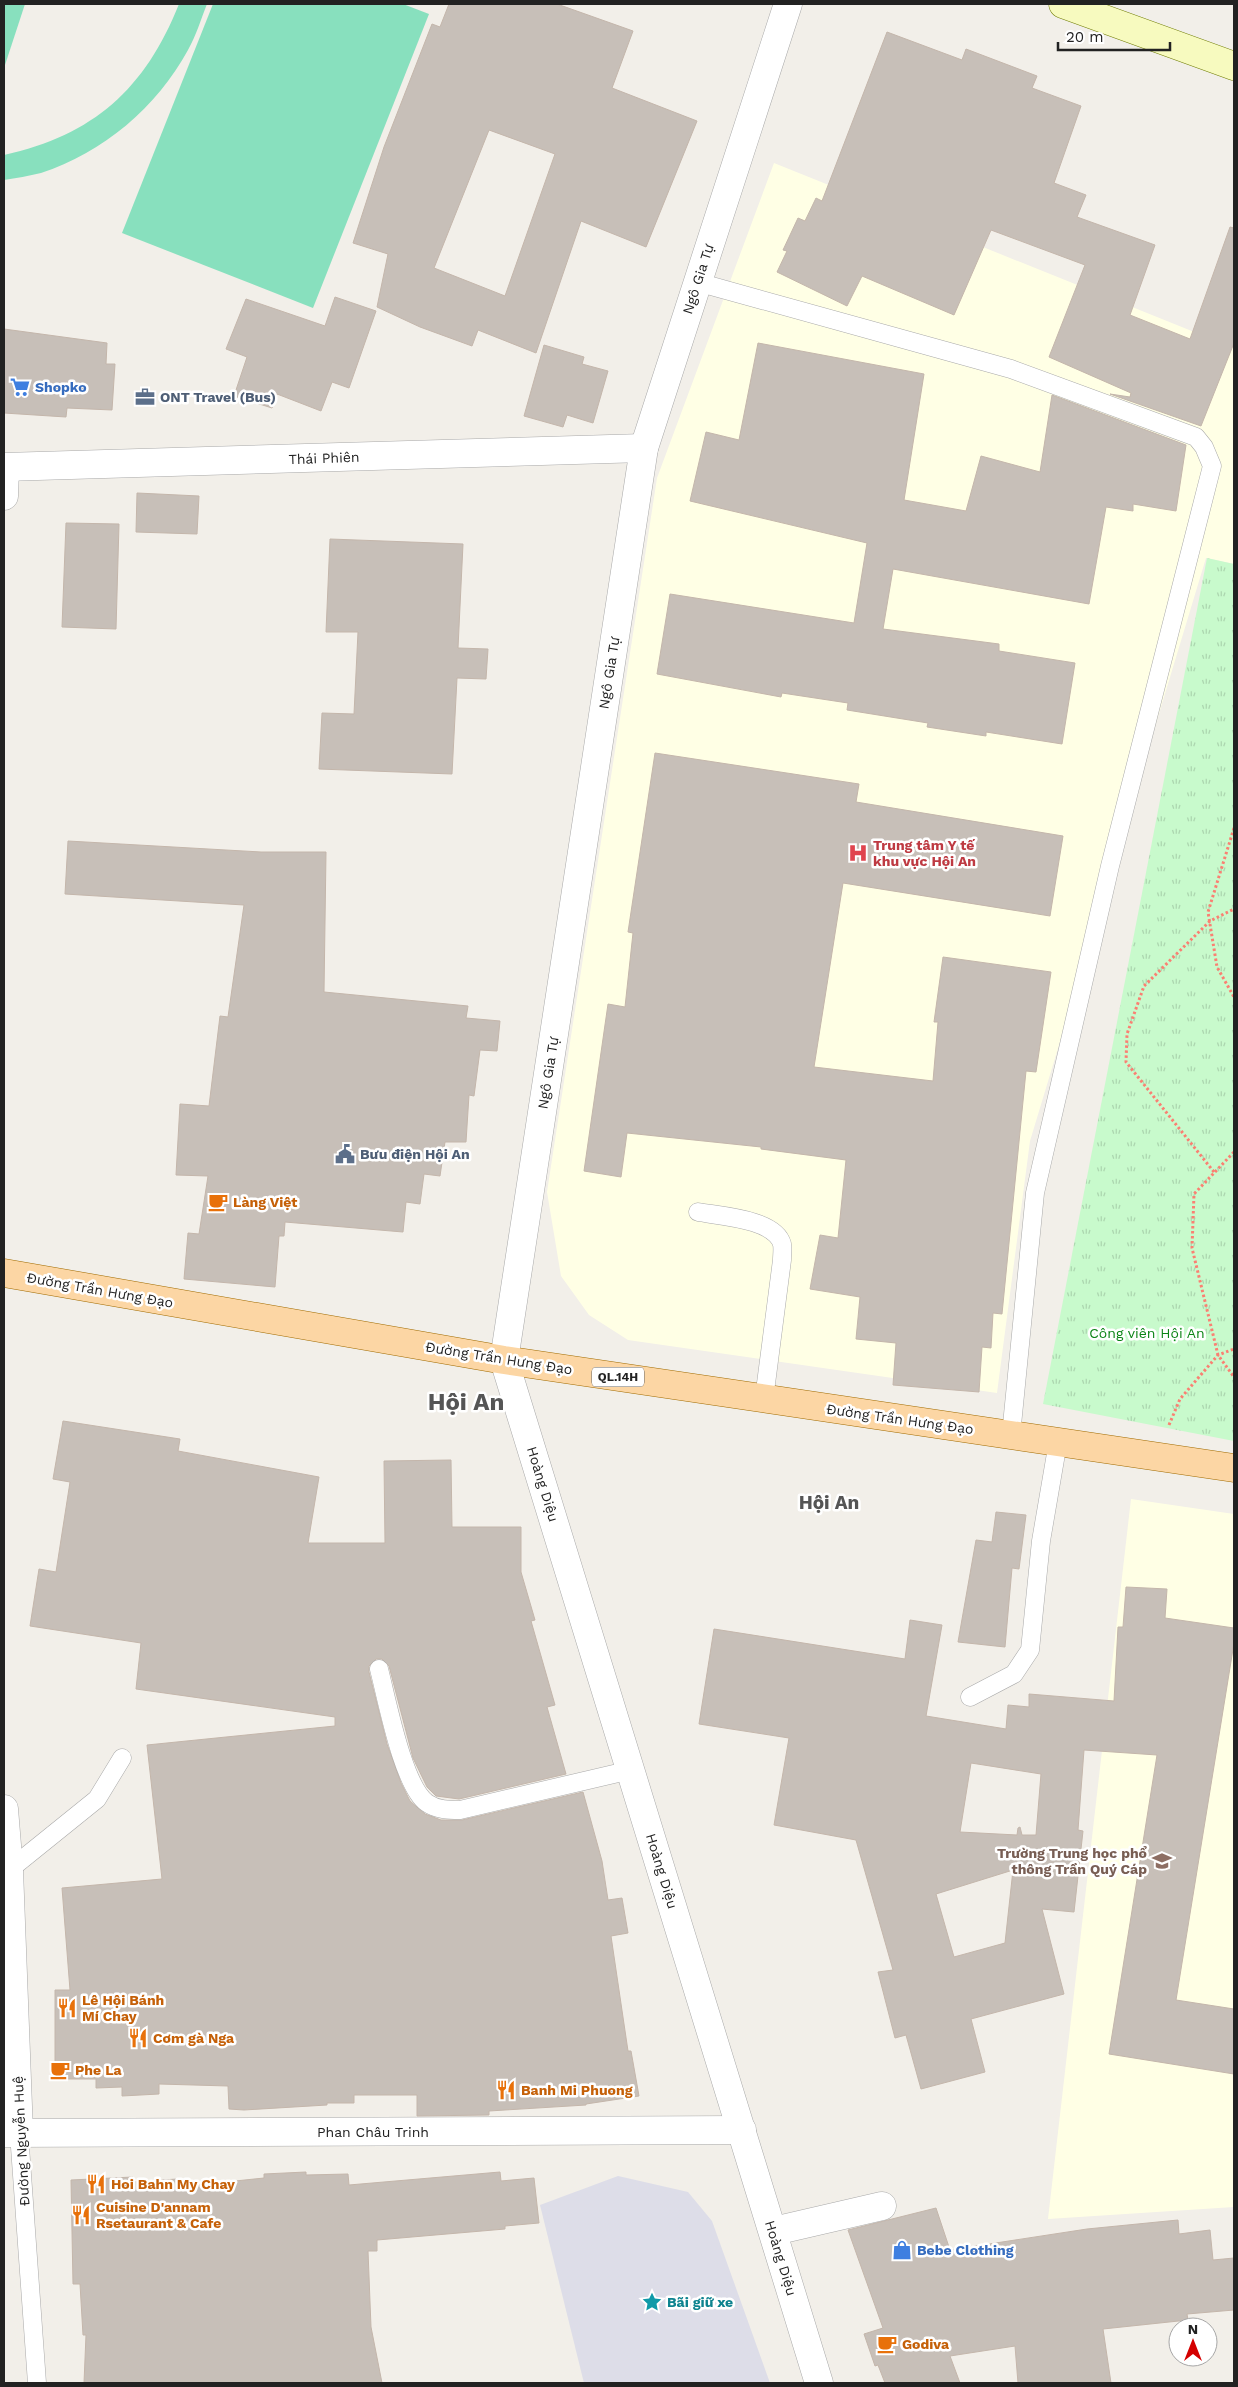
<svg xmlns="http://www.w3.org/2000/svg" width="1238" height="2387" viewBox="0 0 1238 2387" font-family="'Work Sans',sans-serif">
  <style>
    .education { fill: #ffffe5 }
    .park { fill: url(#park-tufts) }
    .pitch { fill: #88e0be }
    .plaza { fill: #dddde8 }
    .building { fill: #c7bfb8; stroke: #c4b6ab; fill-rule: evenodd }
    .lines { fill: none; stroke-linecap: round; stroke-linejoin: round }
    .service-casing { stroke: #a9a9a9; stroke-width: 19 }
    .minor-casing { stroke: #a9a9a9; stroke-width: 29 }
    .tertiary-casing { stroke: #a9a9a9; stroke-width: 29 }
    .secondary-casing { stroke: #707d05; stroke-width: 29 }
    .primary-casing { stroke: #a06b00; stroke-width: 29 }
    .path { stroke: #fa8072; stroke-width: 3; stroke-dasharray: 2.5 2.5; stroke-linecap: butt }
    .service { stroke: #fff; stroke-width: 18 }
    .minor { stroke: #fff; stroke-width: 28 }
    .tertiary { stroke: #fff; stroke-width: 28 }
    .secondary { stroke: #f7fabf; stroke-width: 28 }
    .primary { stroke: #fcd6a4; stroke-width: 28 }
    .labels { text-anchor: middle; stroke-width: 5; stroke-linejoin: round; paint-order: stroke }
    .shield { fill: #fff; stroke: #646464; stroke-width: 1 }
    .shield-label { font-size: 12px; font-weight: bold; fill: #222 }
    .street-label { font-size: 14px; fill: #222; stroke: #fff }
    .shop-label { font-size: 14px; font-weight: bold; fill: #366cbe; stroke: #fff; text-anchor: start }
    .service-label { font-size: 14px; font-weight: bold; fill: #4e5e75; stroke: #fff; text-anchor: start }
    .health-label { font-size: 14px; font-weight: bold; fill: #be3a42; stroke: #fff; text-anchor: start }
    .food-label { font-size: 14px; font-weight: bold; fill: #c56008; stroke: #fff; text-anchor: start }
    .park-label { font-size: 14px; fill: #0c8416; stroke: #fff }
    .education-label { font-size: 14px; font-weight: bold; fill: #785e54; stroke: #fff; text-anchor: end }
    .culture-label { font-size: 14px; font-weight: bold; fill: #0d838f; stroke: #fff; text-anchor: start }
    .district-label { font-size: 19px; font-weight: bold; fill: #555; stroke: #fff }
    .town-label { font-size: 24px; font-weight: bold; fill: #555; stroke: #fff }
  </style>
  <defs>
    <pattern id="park-tufts" width="24" height="20" patternUnits="userSpaceOnUse" patternTransform="scale(1.25)"><rect width="24" height="20" fill="#c8facc"/><path d="M3 7l-1-3M5 7V3M7 7l1-3M15 17l-1-3M17 17v-4M19 17l1-3" fill="none" stroke="#acd6af"/></pattern>
  </defs>
  <rect width="100%" height="100%" fill="#f2efe9"/>
  <g class="education">
    <path d="M774 163 1234 348V564L1206 558 1030 1141 997 1393 628 1340 589 1315 561 1276 547 1192 657 478Z"/>
    <path d="M1131 1499 1234 1514V2207L1048 2219Z"/>
  </g>
  <path class="park" d="M1207 558 1234 564V1441L1043 1404Z"/>
  <g class="pitch">
    <path d="M4 4H25L4 68Z"/>
    <path d="M179 4H207C201 19 196 36 188 50 157 107 103 153 41 173 29 176 16 178 4 180V155C94 135 145 89 179 4Z"/>
    <path d="M213 4H403L429 14 313 308 122 233Z"/>
  </g>
  <path class="plaza" d="M618 2176 688 2192 712 2221 770 2383H584L540 2205Z"/>
  <g class="building">
    <path d="M449 4H557L633 31 612 88 697 121 646 247 581 221 536 353 478 330 472 346 420 327 377 307 388 254 353 243 384 147 432 24 440 27ZM489 130 555 154 505 296 434 268Z"/>
    <path d="M887 32 962 60 966 49 1037 76 1032 88 1081 106 1054 183 1086 195 1077 217 1155 245 1130 315 1190 339 1230 227 1234 228V343L1201 426 1110 394 1130 397 1131 393 1049 357 1085 265 991 230 954 315 862 276 847 306 777 272 787 251 783 250 798 218 805 221 816 198 822 201Z"/>
    <path d="M335 297 376 311 349 388 332 382 321 411 277 394 272 408 234 396 247 357 226 349 246 299 325 326Z"/>
    <path d="M4 329 107 343 106 364H115L112 410 67 408 66 417 4 413Z"/>
    <path d="M758 343 924 374 904 500 966 511 981 456 1040 472 1052 395 1186 445 1176 511 1133 504V511L1106 507 1089 604 893 569 883 629 999 644V651L1075 663 1062 744 986 732V736L927 727 928 723 847 710 848 703 782 693 781 697 657 674 670 594 854 623 867 543 690 501 706 432 739 440Z"/>
    <path d="M544 345 584 357 582 364 608 371 593 423 567 415 563 427 524 416Z"/>
    <path d="M137 493 199 496 197 534 136 532Z"/>
    <path d="M66 523 119 524 116 629 62 627Z"/>
    <path d="M330 539 463 544 458 648 488 649 486 679 457 678 452 774 319 769 322 713 354 714 358 632H326Z"/>
    <path d="M655 753 859 784 856 802 1063 836 1050 916 843 883 814 1067 933 1081 938 1022H934L943 957 1051 972 1036 1072 1026 1071 1002 1314 993 1313 991 1348 982 1347 979 1392 893 1385 896 1343 856 1339 860 1297 810 1289 820 1235 838 1238 846 1160 761 1149V1147L627 1133 621 1177 584 1171 608 1004 625 1007 633 933 628 932Z"/>
    <path d="M68 841 261 852H326L324 992 468 1006 466 1018 500 1021 497 1051 480 1050 474 1096 469 1095 466 1142H445L440 1176 424 1174 420 1204 406 1202 403 1232 285 1222 284 1236H279L275 1287 184 1279 188 1233 199 1234 208 1176 176 1175 180 1104 209 1106 220 1016 228 1017 244 905 65 894Z"/>
    <path d="M63 1421 180 1439 178 1451 319 1477 308 1543H385L384 1461 451 1460 452 1527H521V1572L535 1620 531 1621 555 1705 547 1707 566 1774 459 1799 436 1796 427 1787 413 1758 389 1666 382 1659H376L369 1666V1672L387 1744 401 1783 410 1801 425 1814 441 1820H462L583 1792 602 1861 608 1900 622 1898 628 1933 611 1936 628 2051H631L639 2096 586 2104V2105L489 2111V2115L417 2116V2095H354V2103H327V2105L244 2110 229 2109 228 2086 159 2084V2094L122 2096V2087L96 2088V2079H55V1990H70L62 1888 162 1879 147 1745 335 1726V1717L136 1689 141 1643 30 1626 39 1569 56 1572 70 1482 53 1479Z"/>
    <path d="M996 1512 1026 1515 1019 1569 1012 1568 1005 1647 958 1642 976 1540 992 1542Z"/>
    <path d="M1126 1587 1167 1589 1165 1618 1234 1628V1643L1176 2000 1234 2009V2074L1109 2054 1157 1755 1084 1750 1078 1830 1083 1831 1074 1912 1042 1909 1064 1994 971 2019 985 2072 921 2089 906 2035 895 2038 878 1972 893 1970 856 1840 774 1825 789 1738 699 1724 714 1629 905 1659 910 1620 942 1625 926 1716 1006 1729 1008 1705 1029 1707V1694L1114 1701 1118 1627H1123ZM971 1763 1041 1774 1036 1835H1022L1020 1827 1018 1828 1017 1835 960 1832ZM1013 1870 1005 1943 954 1957 936 1894Z"/>
    <path d="M306 2172V2175L348 2174 349 2185 500 2172 501 2181 534 2178 539 2223 505 2226V2229L377 2240V2251H368L371 2327 382 2383H84L86 2335H83L80 2284H73L71 2180 133 2177V2182L177 2179 178 2187 264 2178V2174Z"/>
    <path d="M936 2208 950 2250 1087 2229 1178 2220 1179 2234 1210 2230 1213 2260 1234 2258V2310L1187 2314 1188 2320 1103 2329 1111 2383H1018L1015 2346 950 2356 960 2383H885L878 2365 875 2366 864 2334 883 2328 848 2230Z"/>
  </g>
  <g class="lines">
    <defs>
      <g id="service">
        <path d="M697 282 1011 369 1196 437 1204 447 1212 466 1110 866 1035 1193 1011 1435"/>
        <path d="M698 1212C720 1216 775 1219 782 1244 783 1249 782 1255 782 1260L764 1399"/>
        <path d="M379 1669C387 1700 403 1786 427 1803 437 1810 449 1810 460 1810L631 1770"/>
        <path d="M970 1697 1014 1674 1030 1650 1041 1541 1058 1442"/>
        <path d="M9 1870 97 1799 122 1758"/>
        <path d="M19 2133 37 2383"/>
      </g>
      <g id="minor">
        <path d="M4 467 644 448"/>
        <path d="M4 496 5 468"/>
        <path d="M4 1809 9 1870 19 2133"/>
        <path d="M4 2133 742 2130"/>
        <path d="M774 2231 882 2206"/>
      </g>
      <path id="tertiary" d="M788 4 644 448 504 1360 819 2383"/>
      <path id="secondary" d="M1063 4 1234 66"/>
      <path id="primary" d="M4 1273 504 1360 1234 1468"/>
    </defs>
    <use href="#service" class="service-casing"/>
    <use href="#minor" class="minor-casing"/>
    <use href="#tertiary" class="tertiary-casing"/>
    <use href="#secondary" class="secondary-casing"/>
    <use href="#primary" class="primary-casing"/>
    <g class="path">
      <path d="M1234 828 1208 912 1217 967 1234 997"/>
      <path d="M1234 1152 1194 1194 1192 1248 1218 1355 1234 1377"/>
      <path d="M1214 1172 1126 1062 1127 1034 1144 986 1210 921 1234 909"/>
      <path d="M1169 1425 1180 1399 1218 1355 1234 1349"/>
    </g>
    <use href="#service" class="service"/>
    <use href="#minor" class="minor"/>
    <use href="#tertiary" class="tertiary"/>
    <use href="#secondary" class="secondary"/>
    <use href="#primary" class="primary"/>
  </g>
  <defs>
    <symbol id="supermarket-bare" viewBox="-9 -9 18 18"><path d="M-6-5.5h2.5l.6 2H6L4.5 2H-2.5L-4.4-4H-6ZM-1.5 3.2a1.3 1.3 0 1 0 .1 0ZM3 3.2a1.3 1.3 0 1 0 .1 0Z" fill="#3f7fe0" stroke="#fff" stroke-width="2.5" paint-order="stroke"/></symbol>
    <symbol id="office-bare" viewBox="-9 -9 18 18"><path d="M-6-3h4V-5.5h4V-3h4V5H-6ZM-1-4.5V-3h2v-1.5ZM-6 0V1H6V0Z" fill="#5c6f8a" stroke="#fff" stroke-width="2.5" paint-order="stroke"/></symbol>
    <symbol id="hospital-bare" viewBox="-9 -9 18 18"><path d="M-5-5h3v3.5h4V-5h3V5h-3V1.5h-4V5h-3Z" fill="#e0444e" stroke="#fff" stroke-width="2.5" paint-order="stroke"/></symbol>
    <symbol id="civic-bare" viewBox="-9 -9 18 18"><path d="M-.6-6.5H3V-4.5H.6V-3L4-1V1h2V6H-6V1h2V-1L-.6-3ZM-1.2 2.5V6h2.4V2.5Z" fill="#5c6f8a" stroke="#fff" stroke-width="2.5" paint-order="stroke"/></symbol>
    <symbol id="cafe-bare" viewBox="-9 -9 18 18"><path d="M-5.5-4.5H6V0H3Q3 3.5 0 3.5H-2.5Q-5.5 3.5-5.5 0ZM3-3.2v2h1.7v-2ZM-6 4.5H4V6H-6Z" fill="#e8710a" stroke="#fff" stroke-width="2.5" paint-order="stroke"/></symbol>
    <symbol id="school-bare" viewBox="-9 -9 18 18"><path d="M0-5L7-2L0 1L-7-2ZM-4 1L0 2.5L4 1V4Q0 6-4 4Z" fill="#8d6e63" stroke="#fff" stroke-width="2.5" paint-order="stroke"/></symbol>
    <symbol id="restaurant-bare" viewBox="-9 -9 18 18"><path d="M-5-6h1v4h1v-4h1v4h1v-4h1v5L-1.5 .5V6h-2V.5L-5-1ZM5-6V6H3V1.5H1.5Q1.5-4 5-6Z" fill="#e8710a" stroke="#fff" stroke-width="2.5" paint-order="stroke"/></symbol>
    <symbol id="shop-bare" viewBox="-9 -9 18 18"><path d="M-5-2.5h2.3a2.7 3.5 0 0 1 5.4 0H5L5.5 6h-11ZM-1.5-2.5h3a1.5 2.3 0 0 0-3 0Z" fill="#3f7fe0" stroke="#fff" stroke-width="2.5" paint-order="stroke"/></symbol>
    <symbol id="sight-bare" viewBox="-9 -9 18 18"><path d="M0-6L1.8-2.2L6-1.7L2.9 1.2L3.7 5.4L0 3.3L-3.7 5.4L-2.9 1.2L-6-1.7L-1.8-2.2Z" fill="#0f9aa8" stroke="#fff" stroke-width="2.5" paint-order="stroke"/></symbol>
  </defs>
  <g fill-rule="evenodd">
    <use href="#supermarket-bare" x="6" y="373" width="28" height="28"/>
    <use href="#office-bare" x="131" y="383" width="28" height="28"/>
    <use href="#hospital-bare" x="844" y="839" width="28" height="28"/>
    <use href="#civic-bare" x="331" y="1140" width="28" height="28"/>
    <use href="#cafe-bare" x="204" y="1188" width="28" height="28"/>
    <use href="#school-bare" x="1148" y="1847" width="28" height="28"/>
    <use href="#restaurant-bare" x="53" y="1994" width="28" height="28"/>
    <use href="#restaurant-bare" x="124" y="2024" width="28" height="28"/>
    <use href="#cafe-bare" x="46" y="2056" width="28" height="28"/>
    <use href="#restaurant-bare" x="492" y="2076" width="28" height="28"/>
    <use href="#restaurant-bare" x="82" y="2170" width="28" height="28"/>
    <use href="#restaurant-bare" x="67" y="2201" width="28" height="28"/>
    <use href="#shop-bare" x="888" y="2236" width="28" height="28"/>
    <use href="#sight-bare" x="638" y="2288" width="28" height="28"/>
    <use href="#cafe-bare" x="873" y="2330" width="28" height="28"/>
  </g>
  <g class="labels">
    <rect class="shield" x="592" y="1367.5" width="52" height="19" rx="4"/>
    <g class="shield-label">
      <text x="618" y="1381">QL.14H</text>
    </g>
    <g class="street-label">
      <text transform="translate(698 279) rotate(-72)" y="5">Ngô Gia Tự</text>
      <text transform="translate(324 458) rotate(-2)" y="5">Thái Phiên</text>
      <text transform="translate(609 673) rotate(-81)" y="5">Ngô Gia Tự</text>
      <text transform="translate(548 1073) rotate(-81)" y="5">Ngô Gia Tự</text>
      <text transform="translate(100 1290) rotate(10)" y="5">Đường Trần Hưng Đạo</text>
      <text transform="translate(499 1358) rotate(9)" y="5">Đường Trần Hưng Đạo</text>
      <text transform="translate(900 1419) rotate(8)" y="5">Đường Trần Hưng Đạo</text>
      <text transform="translate(543 1484) rotate(73)" y="5">Hoàng Diệu</text>
      <text transform="translate(662 1871) rotate(73)" y="5">Hoàng Diệu</text>
      <text x="373" y="2137">Phan Châu Trinh</text>
      <text transform="translate(21 2141) rotate(-93)" y="5">Đường Nguyễn Huệ</text>
      <text transform="translate(781 2258) rotate(73)" y="5">Hoàng Diệu</text>
    </g>
    <g class="shop-label">
      <text x="35" y="392">Shopko</text>
      <text x="917" y="2255">Bebe Clothing</text>
    </g>
    <g class="service-label">
      <text x="160" y="402">ONT Travel (Bus)</text>
      <text x="360" y="1159">Bưu điện Hội An</text>
    </g>
    <g class="health-label">
      <text x="873" y="850">Trung tâm Y tế<tspan x="873" dy="16">khu vực Hội An</tspan></text>
    </g>
    <g class="food-label">
      <text x="233" y="1207">Làng Việt</text>
      <text x="82" y="2005">Lê Hội Bánh<tspan x="82" dy="16">Mí Chay</tspan></text>
      <text x="153" y="2043">Cơm gà Nga</text>
      <text x="75" y="2075">Phe La</text>
      <text x="521" y="2095">Banh Mi Phuong</text>
      <text x="111" y="2189">Hoi Bahn My Chay</text>
      <text x="96" y="2212">Cuisine D'annam<tspan x="96" dy="16">Rsetaurant &amp; Cafe</tspan></text>
      <text x="902" y="2349">Godiva</text>
    </g>
    <g class="park-label">
      <text x="1147" y="1338">Công viên Hội An</text>
    </g>
    <g class="education-label">
      <text x="1147" y="1858">Trường Trung học phổ<tspan x="1147" dy="16">thông Trần Quý Cáp</tspan></text>
    </g>
    <g class="culture-label">
      <text x="667" y="2307">Bãi giữ xe</text>
    </g>
    <g class="district-label">
      <text x="829" y="1509">Hội An</text>
    </g>
    <g class="town-label">
      <text x="466" y="1410">Hội An</text>
    </g>
  </g>
  <rect width="1238" height="2387" fill="none" stroke="#222222" stroke-width="10"/>
  <g transform="translate(1193 2342)"><circle r="24" fill="#ffffff" stroke="#a7a7a7"/>
  <path d="M0-4L9 19L0 12L-9 19Z" fill="#d40000"/>
  <text y="-8" font-size="14" font-weight="bold" text-anchor="middle" fill="#222222">N</text>
  </g>
  <path d="M1058 42v8h112v-8" fill="none" stroke="#222222" stroke-width="2.5"/>
  <text x="1066" y="42" font-size="15" fill="#222222" stroke="#ffffff" stroke-width="4" paint-order="stroke">20 m</text>
</svg>
